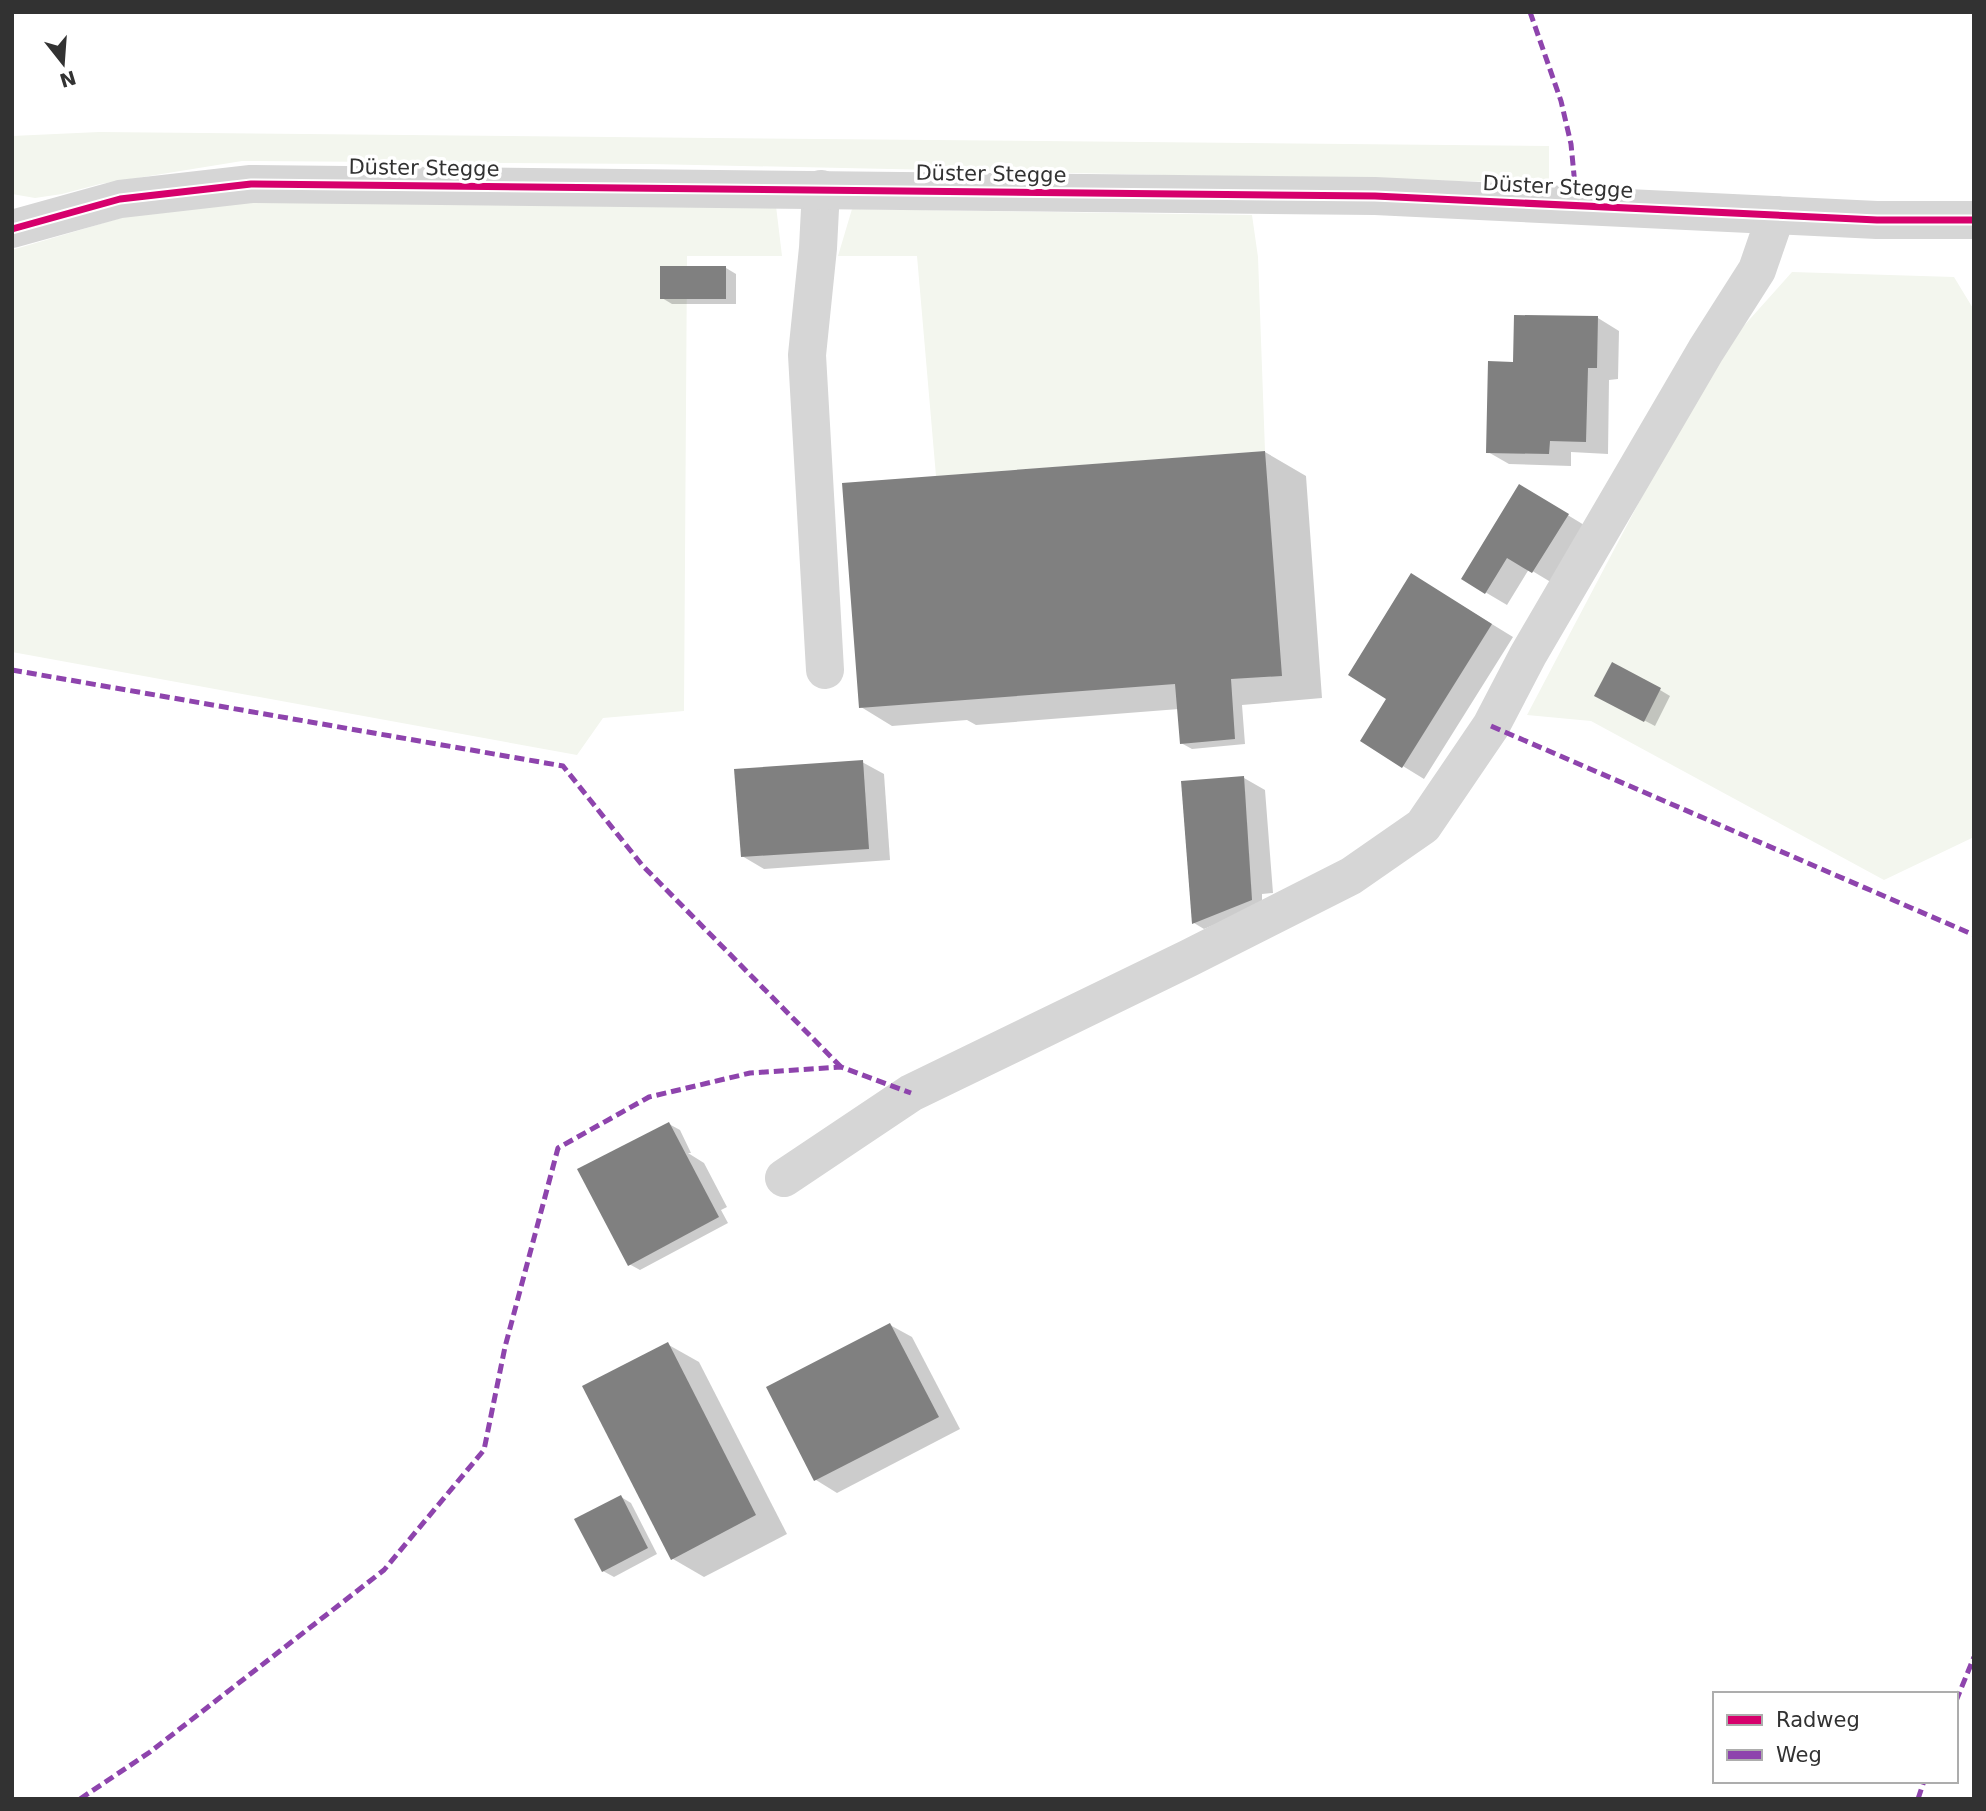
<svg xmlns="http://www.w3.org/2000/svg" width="1986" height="1811" viewBox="0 0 1986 1811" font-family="'DejaVu Sans',sans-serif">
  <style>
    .green { fill: #f3f6ee }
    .shadow { fill: #0003 }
    .building { fill: #808080 }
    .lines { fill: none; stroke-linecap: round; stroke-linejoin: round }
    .minor { stroke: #d6d6d6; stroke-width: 38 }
    .quiet { stroke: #8e44ad; stroke-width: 5; stroke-dasharray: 10 5; stroke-linecap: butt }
    .cycleway-casing { stroke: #fff; stroke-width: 11 }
    .cycleway { stroke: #d6006c; stroke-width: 7 }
    .labels { text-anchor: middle; stroke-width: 7; stroke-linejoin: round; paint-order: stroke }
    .street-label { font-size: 21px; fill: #323232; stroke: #fff }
  </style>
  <rect width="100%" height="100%" fill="#fff"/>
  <g class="green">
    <path d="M99 132 1549 146V183L651 164 242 161 100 184 62 194 35 198 12 194V136Z"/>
    <path d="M217 201 776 206 782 256H687L684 711 603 718 577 755 12 652V250L141 212Z"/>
    <path d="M852 209 1252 215 1258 257 1265 451 936 476 917 256H838Z"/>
    <path d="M1792 272 1954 277 1974 310V837L1884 880 1591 721 1527 715 1715 358Z"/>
  </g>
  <g class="shadow">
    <path d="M726 268 736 274V304H672L662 298Z"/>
    <path d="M1598 318 1619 331 1618 379 1609 380 1608 454 1571 452V466L1509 464 1488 452 1515 363Z"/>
    <path d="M1265 452 1306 476 1322 698 1242 705 1245 744 1192 749 1181 743 1179 709 976 725 967 720 892 726 861 707Z"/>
    <path d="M1520 486 1589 528 1554 584 1529 569 1507 605 1463 579Z"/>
    <path d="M1433 588 1513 637 1424 779 1362 741 1389 698Z"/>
    <path d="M1660 690 1670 696 1655 726 1607 701Z"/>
    <path d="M862 762 884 774 890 860 764 869 742 856Z"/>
    <path d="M1244 778 1265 790 1273 893 1262 894V905L1204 929 1194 923Z"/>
    <path d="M669 1124 680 1130 691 1153H688L704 1163 727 1207 721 1210 728 1223 640 1270 629 1264Z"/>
    <path d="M890 1325 912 1337 960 1429 837 1493 816 1480 768 1388Z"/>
    <path d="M667 1344 699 1362 787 1534 704 1577 673 1559Z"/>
    <path d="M621 1497 631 1503 657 1554 614 1577 603 1571Z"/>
  </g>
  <g class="building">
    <rect x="660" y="266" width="66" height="33"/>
    <path d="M1514 315 1598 316 1597 368H1588L1586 442 1550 441 1549 454 1486 453 1488 361 1513 362Z"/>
    <path d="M1265 451 1282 676 1231 679 1235 739 1180 744 1175 684 859 708 842 483Z"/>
    <path d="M1519 484 1569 514 1532 573 1507 558 1485 594 1461 579Z"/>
    <path d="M1411 573 1492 624 1402 768 1360 741 1386 699 1348 675Z"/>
    <path d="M1612 662 1661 688 1644 722 1594 696Z"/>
    <path d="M863 760 869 849 741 857 734 769Z"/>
    <path d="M1244 776 1252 900 1192 924 1181 781Z"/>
    <path d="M669 1122 719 1217 628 1266 577 1169Z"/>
    <path d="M890 1323 939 1417 814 1481 766 1387Z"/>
    <path d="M668 1342 756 1515 671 1560 582 1386Z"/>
    <path d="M621 1495 648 1548 602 1572 574 1519Z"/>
  </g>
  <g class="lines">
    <g class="minor">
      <path d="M821 189 818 248 807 355 825 670"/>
      <path d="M12 229 120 199 251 184 1375 196 1877 220H1974"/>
      <path d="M784 1178 911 1093 1189 958 1351 876 1423 826 1491 726 1528 655 1706 350 1757 270 1776 215"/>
    </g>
    <g class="quiet">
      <path d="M1530 12 1561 101 1571 144 1577 206"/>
      <path d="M12 670 563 766 642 865 841 1067"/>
      <path d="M1491 726 1974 935"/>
      <path d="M1956 1701 1974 1657"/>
      <path d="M80 1799 150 1752 384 1570 484 1450 505 1347 558 1148 649 1097 750 1073 841 1067 911 1093"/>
      <path d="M1918 1799 1924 1781"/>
    </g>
    <defs>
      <path id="cycleway" d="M12 229 120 199 251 184 1375 196 1877 220H1974"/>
    </defs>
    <use href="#cycleway" class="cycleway-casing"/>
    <use href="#cycleway" class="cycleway"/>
  </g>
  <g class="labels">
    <g class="street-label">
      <text transform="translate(424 168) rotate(1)" y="7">Düster Stegge</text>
      <text transform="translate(991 174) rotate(1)" y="7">Düster Stegge</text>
      <text transform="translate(1558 187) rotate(3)" y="7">Düster Stegge</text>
    </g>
  </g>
  <rect width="1986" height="1811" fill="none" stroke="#323232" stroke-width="28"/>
  <rect x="1713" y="1692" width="245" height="91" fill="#ffffff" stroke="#adadad" stroke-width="2"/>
  <rect x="1727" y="1715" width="35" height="10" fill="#d6006c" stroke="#adadad" stroke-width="2"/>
  <text x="1776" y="1727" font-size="21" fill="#323232">Radweg</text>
  <rect x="1727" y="1750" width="35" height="10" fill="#8e44ad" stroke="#adadad" stroke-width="2"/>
  <text x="1776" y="1762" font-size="21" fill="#323232">Weg</text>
  <g transform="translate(63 63) rotate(163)" stroke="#ffffff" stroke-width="5" paint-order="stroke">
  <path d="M0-5L12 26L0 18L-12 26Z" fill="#323232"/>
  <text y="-10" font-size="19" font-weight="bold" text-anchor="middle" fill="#323232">N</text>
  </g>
</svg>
